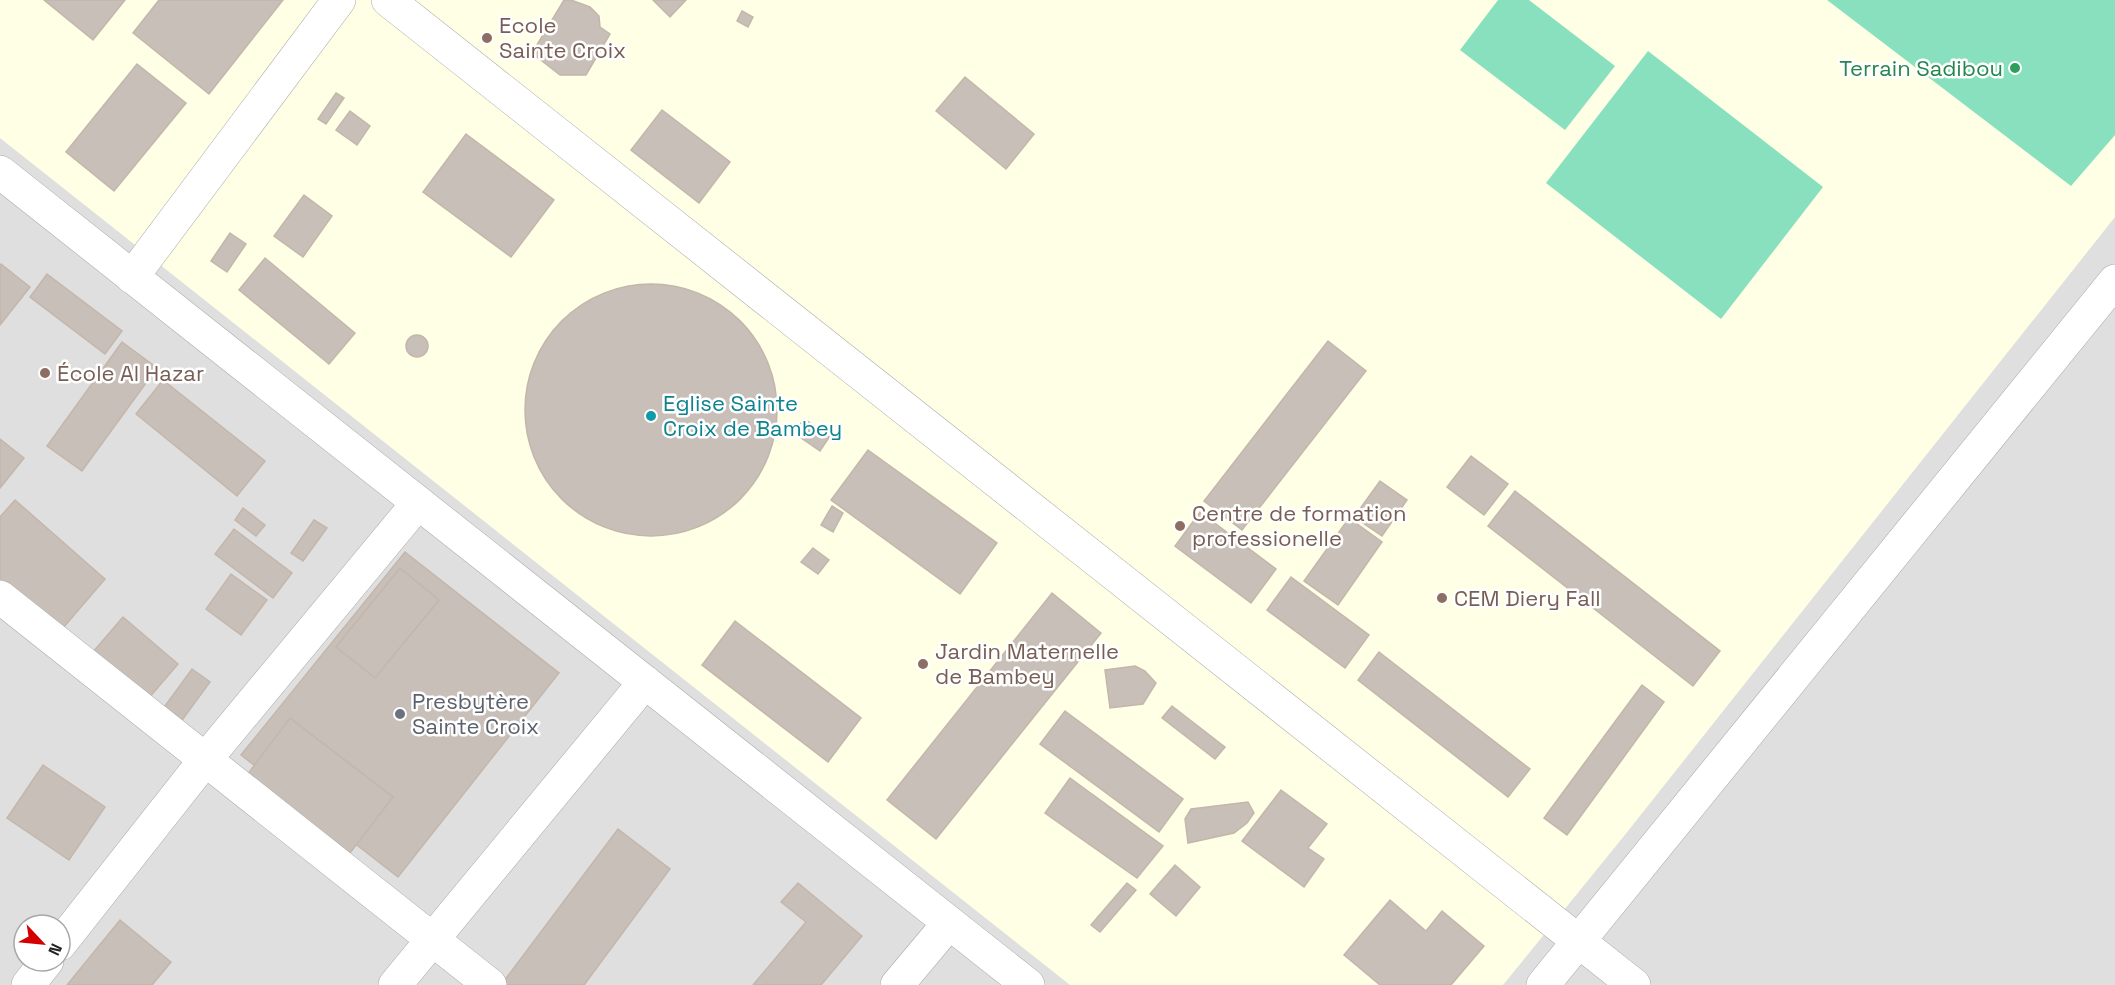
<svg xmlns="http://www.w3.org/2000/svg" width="2115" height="985" viewBox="0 0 2115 985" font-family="'Space Grotesk',sans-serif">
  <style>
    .residential { fill: #e0dfdf; fill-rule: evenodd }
    .education { fill: #ffffe5 }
    .pitch { fill: #88e0be }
    .building { fill: #c7bfb8; stroke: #c4b6ab; stroke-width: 1.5 }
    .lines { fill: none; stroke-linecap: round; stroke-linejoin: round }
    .street-casing { stroke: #a9a9a9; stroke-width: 34 }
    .street { stroke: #fff; stroke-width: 33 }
    .education-dot { fill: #8d6e63; stroke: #fff; stroke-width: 2 }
    .leisure-dot { fill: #2e9e5b; stroke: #fff; stroke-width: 2 }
    .culture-dot { fill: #0f9aa8; stroke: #fff; stroke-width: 2 }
    .worship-dot { fill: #6b7280; stroke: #fff; stroke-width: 2 }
    .labels { text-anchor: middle; stroke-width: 5; stroke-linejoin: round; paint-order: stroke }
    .education-label { font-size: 22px; fill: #785e54; stroke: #fff; text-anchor: start }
    .leisure-label { font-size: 22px; fill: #27864d; stroke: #fff; text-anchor: end }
    .culture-label { font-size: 22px; fill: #0d838f; stroke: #fff; text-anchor: start }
    .worship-label { font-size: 22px; fill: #5b616d; stroke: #fff; text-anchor: start }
  </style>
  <rect width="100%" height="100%" fill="#f2efe9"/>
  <path class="residential" d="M0 0 2115 135V985H0ZM24 925H60V961H24Z"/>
  <path class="education" d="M0 0H2115V217L1624 836 1503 985H1070L0 138Z"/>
  <g class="pitch">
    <path d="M1498 0H1529L1615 66 1565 130 1460 50Z"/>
    <path d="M1827 0H2115V135L2071 186Z"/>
    <path d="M1648 51 1823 187 1721 319 1546 183Z"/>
  </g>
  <g class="building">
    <path d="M44 0H125L93 40Z"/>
    <path d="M159 0H283L209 94 133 33Z"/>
    <path d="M564 0H571L590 7 599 16 600 27 610 34 586 75H560L532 53Z"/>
    <path d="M653 0H686L670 17Z"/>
    <path d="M742 11 753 17 748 27 737 21Z"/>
    <path d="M137 64 186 103 114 191 66 152Z"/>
    <path d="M965 77 1034 134 1006 169 936 111Z"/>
    <path d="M336 93 344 98 326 124 318 119Z"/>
    <path d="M662 110 730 162 699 203 631 150Z"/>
    <path d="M350 111 370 126 357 145 336 130Z"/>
    <path d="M466 134 554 200 511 257 423 192Z"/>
    <path d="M304 195 332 216 303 257 274 236Z"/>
    <path d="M230 233 246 244 227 272 211 261Z"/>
    <path d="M265 258 355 333 329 364 239 290Z"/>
    <path d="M1 264 30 287 0 325V265Z"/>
    <path d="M47 274 122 331 105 354 30 297Z"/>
    <circle cx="651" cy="410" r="126"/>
    <circle cx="417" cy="346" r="11"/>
    <path d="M1328 341 1366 371 1242 530 1204 501Z"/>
    <path d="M122 342 157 368 82 471 47 446Z"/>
    <path d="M163 380 265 461 237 496 136 414Z"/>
    <path d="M804 419 830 436 820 451 794 433Z"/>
    <path d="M0 439 24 458 0 488Z"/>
    <path d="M868 450 997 543 960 594 831 500Z"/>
    <path d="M1471 456 1508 484 1484 515 1447 487Z"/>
    <path d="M1380 481 1407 500 1382 536 1354 517Z"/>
    <path d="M1515 491 1720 651 1693 686 1488 526Z"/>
    <path d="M15 500 105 579 57 635 0 585V517Z"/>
    <path d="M832 506 843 513 833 532 821 525Z"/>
    <path d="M243 508 265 525 256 536 235 520Z"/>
    <path d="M1200 512 1276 569 1251 603 1175 546Z"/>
    <path d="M1349 518 1382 542 1338 605 1304 581Z"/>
    <path d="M314 520 327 528 303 561 291 553Z"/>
    <path d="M234 529 292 573 273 598 215 554Z"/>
    <path d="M813 548 829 560 818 574 801 562Z"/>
    <path d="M405 552 559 673 398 877 241 755Z"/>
    <path d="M400 568 439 600 375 678 336 647Z"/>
    <path d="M231 574 267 600 241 635 206 609Z"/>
    <path d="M1291 577 1369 635 1345 668 1267 610Z"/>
    <path d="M1052 593 1101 633 936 839 887 800Z"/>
    <path d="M123 617 178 664 148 699 93 652Z"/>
    <path d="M735 621 861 718 828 762 702 665Z"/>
    <path d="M1379 652 1530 769 1508 797 1358 680Z"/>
    <path d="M1135 666 1145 671 1156 683 1143 704 1110 708 1105 670Z"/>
    <path d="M192 669 210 682 180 723 162 710Z"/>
    <path d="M1642 685 1664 702 1567 835 1544 818Z"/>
    <path d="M1172 706 1225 747 1215 759 1162 718Z"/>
    <path d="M1065 711 1183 799 1159 832 1040 744Z"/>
    <path d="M290 718 393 797 350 853 247 775Z"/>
    <path d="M43 765 105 807 69 860 7 818Z"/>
    <path d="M1070 778 1163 846 1137 878 1045 813Z"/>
    <path d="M1281 790 1327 824 1308 848 1324 859 1304 887 1242 841Z"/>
    <path d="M1248 802 1254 813 1247 823 1234 833 1188 843 1185 819 1191 809Z"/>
    <path d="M618 829 670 869 584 985H501Z"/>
    <path d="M1175 865 1200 887 1176 916 1150 894Z"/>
    <path d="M798 883 862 936 821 985H753L806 922 781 902Z"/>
    <path d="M1127 883 1136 890 1100 932 1091 925Z"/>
    <path d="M1390 900 1426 931 1442 911 1484 946 1451 985H1380L1344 955Z"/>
    <path d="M120 920 171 962 152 985H67Z"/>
  </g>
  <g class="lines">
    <defs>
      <g id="street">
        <path d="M388 0 1634 985"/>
        <path d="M0 172 1028 985"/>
        <path d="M132 277 339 0"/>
        <path d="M0 597 490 985"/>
        <path d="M60 944 205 760 418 503"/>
        <path d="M28 985 47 961"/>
        <path d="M395 985 645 682"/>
        <path d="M897 985 949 923"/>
        <path d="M1543 985 2115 281"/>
      </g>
    </defs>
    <use href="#street" class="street-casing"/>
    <use href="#street" class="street"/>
  </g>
  <g class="education-dot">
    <circle cx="487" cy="38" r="6"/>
    <circle cx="45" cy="373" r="6"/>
    <circle cx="1180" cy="526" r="6"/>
    <circle cx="1442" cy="598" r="6"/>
    <circle cx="923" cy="664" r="6"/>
  </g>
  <circle class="leisure-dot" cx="2015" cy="68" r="6"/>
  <circle class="culture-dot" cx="651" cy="416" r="6"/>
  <circle class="worship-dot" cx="400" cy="714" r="6"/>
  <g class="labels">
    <g class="education-label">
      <text x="499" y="33">Ecole<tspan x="499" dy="25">Sainte Croix</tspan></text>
      <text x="57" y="381">École Al Hazar</text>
      <text x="1192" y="521">Centre de formation<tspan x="1192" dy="25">professionelle</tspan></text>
      <text x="1454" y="606">CEM Diery Fall</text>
      <text x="935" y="659">Jardin Maternelle<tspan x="935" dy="25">de Bambey</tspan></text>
    </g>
    <g class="leisure-label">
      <text x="2003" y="76">Terrain Sadibou</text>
    </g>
    <g class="culture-label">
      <text x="663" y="411">Eglise Sainte<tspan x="663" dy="25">Croix de Bambey</tspan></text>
    </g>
    <g class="worship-label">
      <text x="412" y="709">Presbytère<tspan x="412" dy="25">Sainte Croix</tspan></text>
    </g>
  </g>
  <g transform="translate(42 943) rotate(116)"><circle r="28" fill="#ffffff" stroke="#a7a7a7" stroke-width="1.5"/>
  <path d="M0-4.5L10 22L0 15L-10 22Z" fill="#d40000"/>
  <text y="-9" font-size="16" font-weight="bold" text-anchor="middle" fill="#222222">N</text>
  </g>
</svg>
